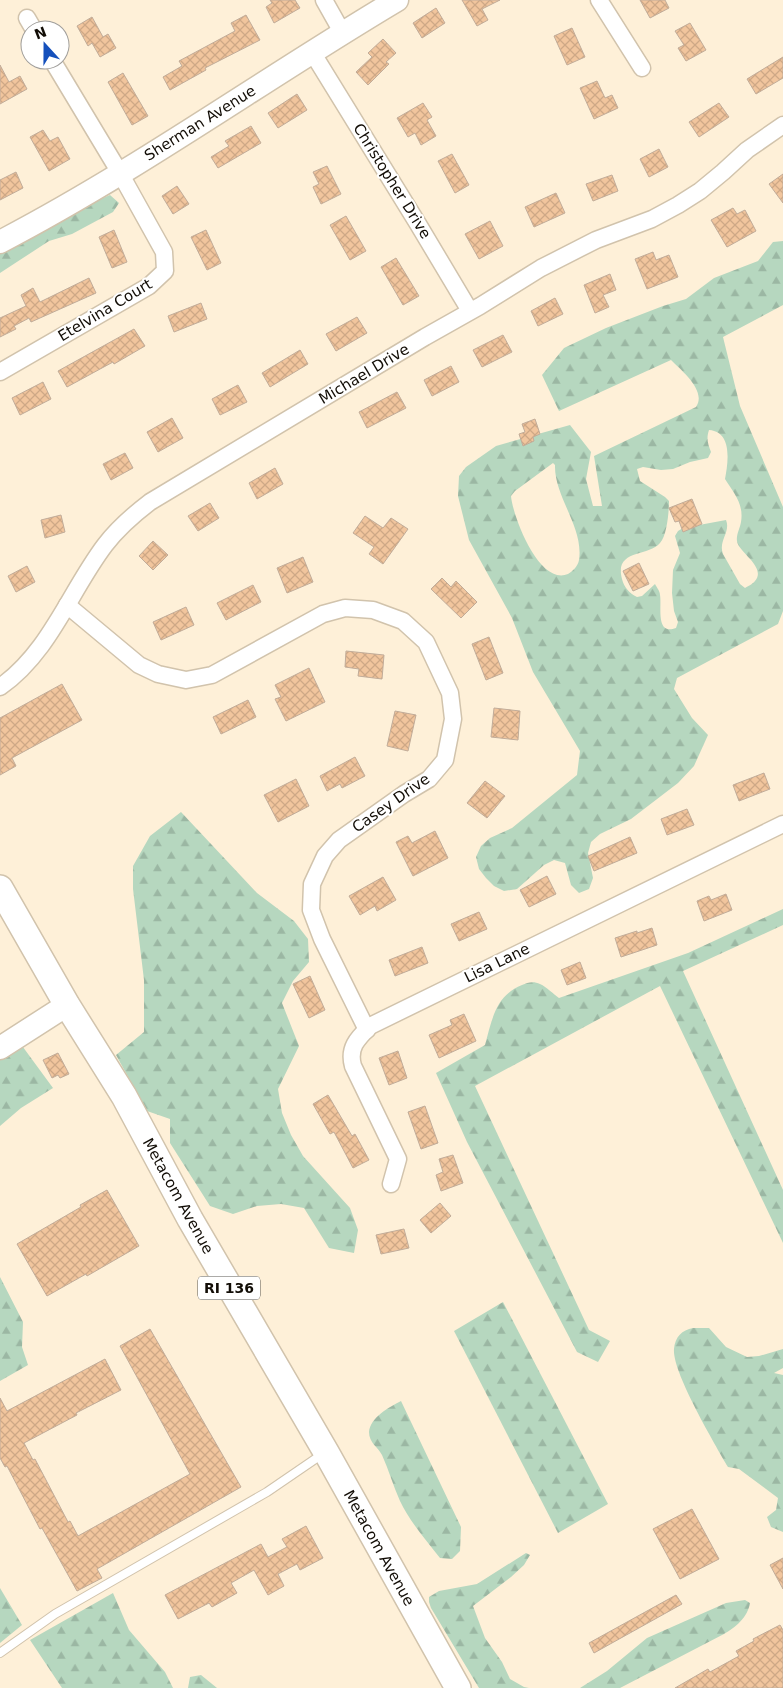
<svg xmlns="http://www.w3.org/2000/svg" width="783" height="1688" viewBox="0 0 783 1688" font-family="'DejaVu Sans',sans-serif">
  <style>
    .forest { fill: url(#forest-firs); fill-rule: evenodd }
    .building { fill: url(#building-cross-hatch); stroke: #c1ac99 }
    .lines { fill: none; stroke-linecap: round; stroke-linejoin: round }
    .lane-casing { stroke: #d1c3ac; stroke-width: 10 }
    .street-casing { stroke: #d1c3ac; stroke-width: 19 }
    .secondary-casing { stroke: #d1c3ac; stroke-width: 25 }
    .primary-casing { stroke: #d1c3ac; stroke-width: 28 }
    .lane { stroke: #fff; stroke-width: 8 }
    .street { stroke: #fff; stroke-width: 16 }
    .secondary { stroke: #fff; stroke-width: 22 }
    .primary { stroke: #fff; stroke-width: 25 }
    .labels { text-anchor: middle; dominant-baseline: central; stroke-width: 4; stroke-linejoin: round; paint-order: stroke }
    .shield { fill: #fff; stroke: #595651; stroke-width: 1 }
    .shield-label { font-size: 14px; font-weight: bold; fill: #120d06 }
    .street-label { font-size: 15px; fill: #120d06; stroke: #fff }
  </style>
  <defs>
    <pattern id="forest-firs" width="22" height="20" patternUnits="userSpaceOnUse" patternTransform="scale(1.25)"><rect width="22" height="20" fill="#b6d7bf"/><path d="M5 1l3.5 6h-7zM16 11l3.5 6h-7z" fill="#9bb7a3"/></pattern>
    <pattern id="building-cross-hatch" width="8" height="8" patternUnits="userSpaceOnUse" patternTransform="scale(1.25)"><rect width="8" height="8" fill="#f1c59d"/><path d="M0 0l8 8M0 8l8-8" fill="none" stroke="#cea886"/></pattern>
  </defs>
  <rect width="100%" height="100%" fill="#fef0d8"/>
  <g class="forest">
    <polygon points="110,195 119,203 113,212 72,234 49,241 0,273 0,248 53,220"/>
    <path d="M783,241v64l-60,32 17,69 43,101v104l-5,13 -101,54 -3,11 18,29 16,17 -14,31 -16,17 -47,36 -31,15 -9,8 -3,11 5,25 -4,11 -10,4 -8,-8 -6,-22 -11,-3 -10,5 -27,24 -13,2 -10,-5 -8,-8 -7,-9 -3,-12 5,-11 9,-8 22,-10 65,-53 3,-24 -47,-79 -21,-54 -43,-78 -11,-44 1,-20 7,-9 30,-21 74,-21 21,27 -5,27 7,27h9l-8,-50 102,-49c11,-16 -14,-36 -25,-47l-112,51 -17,-36 22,-27 42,-20 57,-22 23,-7 28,-21 44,-17 15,-19zM709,430c24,2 19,33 16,49 9,14 19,25 16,43 -1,6 -5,13 -4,19 1,11 30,26 18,40 -2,3 -7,5 -10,7l-5,-4 -17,-30c-5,-13 8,-22 3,-34l-43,8 -5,3 -3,5 5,17 -7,17 -1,23 2,18 4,11 -2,6c-21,8 -14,-22 -16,-33 0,-4 -3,-7 -5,-11l-13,12 -5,1c-8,-4 -13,-10 -15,-18 -8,-30 26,-22 38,-36 7,-7 9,-32 9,-42l-4,-4 -25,-16 -3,-12 6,-2 18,3 12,-1 17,-7 18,-4 3,-6c-3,-8 -5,-13 -2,-22zM553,463l2,2c-1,32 29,62 24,95 -1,6 -6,11 -11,14 -29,12 -55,-57 -57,-78l4,-5z"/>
    <polygon points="181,812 257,893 294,921 308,939 309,962 293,981 282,1003 299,1046 278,1089 282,1113 291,1135 303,1156 350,1208 358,1230 354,1253 329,1248 304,1208 281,1204 257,1206 233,1214 210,1206 170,1143 170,1119 147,1111 116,1055 144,1032 144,980 133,889 133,866 150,836"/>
    <path d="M783,909v16l-100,46 100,219v53l-123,-257 -185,100 114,244 21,11 -12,21 -21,-10 -110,-210 -31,-69 49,-28c7,-25 10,-49 37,-60 6,-3 12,-4 18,-1 7,3 13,10 19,14l129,-45z"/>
    <polygon points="20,1043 53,1088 21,1108 0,1126 0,1055"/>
    <polygon points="0,1277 23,1322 22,1347 28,1365 0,1381"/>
    <polygon points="503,1302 608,1504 558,1533 454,1331"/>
    <path d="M693,1328h16l17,19 21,10 12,-1 24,-7v19l-9,5 9,2v157l-12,-5 -4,-10 9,-7 2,-12 -39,-29 -11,-2c-13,-23 -56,-95 -54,-118 1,-12 8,-19 19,-21z"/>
    <path d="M401,1401l60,126 -1,24 -8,8 -12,-1c-14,-18 -30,-36 -40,-57 -7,-15 -11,-31 -18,-46 -4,-8 -13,-12 -13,-23 1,-14 20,-25 32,-31z"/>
    <polygon points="526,1553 530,1555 524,1565 511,1577 473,1606 485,1638 502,1662 510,1679 524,1687 529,1688 479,1688 431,1608 429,1602 429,1597 439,1591 477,1584"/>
    <polygon points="0,1588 22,1625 0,1643"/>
    <polygon points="113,1593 129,1630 165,1672 173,1688 62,1688 30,1640"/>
    <path d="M745,1600l5,3c-2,14 -15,25 -26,31l-104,54h-40l27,-17 40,-33 79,-35z"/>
    <polygon points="201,1675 217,1688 188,1688 190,1677"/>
  </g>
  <g class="building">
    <polygon points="270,0 295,0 300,8 274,23 266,7 272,3"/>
    <polygon points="462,0 500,0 482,9 488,20 477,26"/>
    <polygon points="640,0 665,0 669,8 650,18"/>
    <polygon points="436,8 445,23 422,38 413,23"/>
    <polygon points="246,15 260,40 205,68 206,70 170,90 163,77 182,66 179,61 235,31 231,23"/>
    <polygon points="92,17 103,37 108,34 116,48 100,57 92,43 88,46 77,26"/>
    <polygon points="690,23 706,50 686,61 678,48 684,45 675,31"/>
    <polygon points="572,28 585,57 567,65 554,36"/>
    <polygon points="383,39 396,53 386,62 389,64 368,85 356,72 372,57 368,53"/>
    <polygon points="783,57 783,78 756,94 747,79"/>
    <polygon points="0,65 9,82 20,76 27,89 0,104"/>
    <polygon points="123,73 148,116 132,125 108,82"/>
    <polygon points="597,81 605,98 612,95 618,108 594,119 580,88"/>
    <polygon points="297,94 307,110 278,128 268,113"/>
    <polygon points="423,103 432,117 427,120 436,136 421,145 415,133 408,137 397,118"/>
    <polygon points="719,103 729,117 699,137 689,122"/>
    <polygon points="251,126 261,143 218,168 211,157 229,146 225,141"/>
    <polygon points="43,130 50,141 58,137 70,159 49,171 30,137"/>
    <polygon points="659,149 668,167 649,177 640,159"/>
    <polygon points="452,154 469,185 455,193 438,161"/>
    <polygon points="327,166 341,194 321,204 313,187 319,184 313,172"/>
    <polygon points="16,172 23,188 0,200 0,180"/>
    <polygon points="783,174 783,203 769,184"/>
    <polygon points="612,175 618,191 593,201 586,184"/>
    <polygon points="177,186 189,204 173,214 162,196"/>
    <polygon points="556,193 565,213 534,227 525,207"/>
    <polygon points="733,208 737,214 745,210 756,231 727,247 711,220"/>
    <polygon points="346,216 366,251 350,260 330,225"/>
    <polygon points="490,221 503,246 479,259 465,234"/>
    <polygon points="114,230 127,262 112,268 99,237"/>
    <polygon points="206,230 221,263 207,270 191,237"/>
    <polygon points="653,252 656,260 669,255 678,277 647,289 635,259"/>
    <polygon points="396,258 419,296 403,305 381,267"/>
    <polygon points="610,274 616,290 603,295 609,307 595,313 584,285"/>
    <polygon points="89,278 96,293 31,322 29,318 14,326 16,329 0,337 0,318 26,306 21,295 33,288 40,302"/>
    <polygon points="555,298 563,314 538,326 531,311"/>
    <polygon points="201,303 207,319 174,332 168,316"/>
    <polygon points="357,317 367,333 336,351 326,334"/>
    <polygon points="134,329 145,346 114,364 113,362 67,387 58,371"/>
    <polygon points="503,335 512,352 482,367 473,350"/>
    <polygon points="300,350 308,364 270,387 262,373"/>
    <polygon points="451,366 459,382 432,396 424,380"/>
    <polygon points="43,382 51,399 20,415 12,398"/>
    <polygon points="238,385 247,402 220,415 212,399"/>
    <polygon points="397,392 406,408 367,428 359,412"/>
    <polygon points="172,418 183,438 158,452 147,432"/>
    <polygon points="535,419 540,434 533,437 534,441 523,446 519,434 525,432 522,424"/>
    <polygon points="125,453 133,468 111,480 103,464"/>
    <polygon points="275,468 283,484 257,499 249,483"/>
    <polygon points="692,499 702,524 683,532 679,521 675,522 669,508"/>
    <polygon points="210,503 219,518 198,531 188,516"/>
    <polygon points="61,515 65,532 45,538 41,520"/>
    <polygon points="365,516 383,528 391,518 408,529 383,564 369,554 374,547 353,533"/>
    <polygon points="153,541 168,555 153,570 139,556"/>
    <polygon points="303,557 313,582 287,593 277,568"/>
    <polygon points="639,563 649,584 633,591 623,571"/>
    <polygon points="27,566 35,582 16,592 8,576"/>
    <polygon points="442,578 451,587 456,581 477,602 461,618 431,589"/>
    <polygon points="253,585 261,602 226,620 217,603"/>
    <polygon points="186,607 194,625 161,640 153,622"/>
    <polygon points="489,637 503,673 486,680 472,644"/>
    <polygon points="346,651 384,655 382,679 358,676 359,669 345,667"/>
    <polygon points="309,668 325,702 286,721 275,699 281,697 275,685"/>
    <polygon points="62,684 82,720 12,758 16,766 0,775 0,718"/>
    <polygon points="248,700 256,717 221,734 213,717"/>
    <polygon points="494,708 520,711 518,740 491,737"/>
    <polygon points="395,711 416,715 408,751 387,746"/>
    <polygon points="355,757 365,776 342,788 340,784 327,791 320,776"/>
    <polygon points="764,773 770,789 739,801 733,785"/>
    <polygon points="296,779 309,806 278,822 264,795"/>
    <polygon points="485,781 505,796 487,818 467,803"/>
    <polygon points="687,809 694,825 667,835 661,819"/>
    <polygon points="435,831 448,858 413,876 396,842 408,836 412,843"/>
    <polygon points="630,837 637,853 594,871 588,856"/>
    <polygon points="547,876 556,894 529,907 520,890"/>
    <polygon points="383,877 396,900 377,911 375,906 360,915 349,896"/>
    <polygon points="726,894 732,910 704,921 697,901 709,896 711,900"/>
    <polygon points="479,912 487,929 459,941 451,924"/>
    <polygon points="652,928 657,945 621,957 615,938 637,931 637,933"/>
    <polygon points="422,947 428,963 395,976 389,960"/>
    <polygon points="580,962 586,978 567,985 561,970"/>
    <polygon points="310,976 325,1010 309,1018 293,984"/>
    <polygon points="464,1014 476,1041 439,1058 429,1035 452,1025 450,1020"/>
    <polygon points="398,1051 407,1078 389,1085 379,1058"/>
    <polygon points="58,1053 69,1074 60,1078 58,1075 52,1078 43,1060"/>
    <polygon points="328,1095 352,1136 355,1134 369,1160 353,1168 334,1132 330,1134 313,1104"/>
    <polygon points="425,1106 438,1143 421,1149 408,1112"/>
    <polygon points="453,1155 463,1183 441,1191 436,1175 443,1172 439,1159"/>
    <polygon points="107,1190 139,1246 87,1276 86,1274 47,1296 17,1244 81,1207 80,1205"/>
    <polygon points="440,1203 451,1216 431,1233 420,1220"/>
    <polygon points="404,1229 409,1248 381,1254 376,1235"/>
    <polygon points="150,1329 241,1487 97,1569 102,1578 77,1591 42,1528 40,1529 7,1466 5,1467 0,1458 0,1398 7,1411 105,1359 121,1390 76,1413 77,1415 24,1443 33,1460 35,1459 68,1522 70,1521 78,1536 190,1474 120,1346"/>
    <polygon points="692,1509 719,1559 680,1579 653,1529"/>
    <polygon points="306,1526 323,1558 300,1570 297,1564 278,1574 284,1586 268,1595 254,1570 231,1583 237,1593 212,1607 209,1603 178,1619 165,1595 261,1544 268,1557 287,1547 282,1539"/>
    <polygon points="783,1558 783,1589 770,1565"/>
    <polygon points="676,1595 682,1604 594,1653 589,1643"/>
    <polygon points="780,1625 783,1630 783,1688 675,1688 708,1669 710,1672 739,1656 736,1651 754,1641 753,1639"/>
  </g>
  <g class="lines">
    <defs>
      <polyline id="lane" points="0,1653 55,1614 267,1492 324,1453"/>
      <g id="street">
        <polyline points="324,0 342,32"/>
        <polyline points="599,0 642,68"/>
        <polyline points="27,18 34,30"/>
        <polyline points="312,52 418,224 470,311"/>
        <polyline points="0,372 149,286 165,271 164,252 120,173 52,60"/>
        <polyline points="67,605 139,665 158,674 186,680 212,675 323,614 345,608 373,610 403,621 426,642 450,693 453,719 445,760 429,779 404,794 339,840 325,856 312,884 311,910 322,939 367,1030"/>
        <path d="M0,687c50,-35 70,-96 105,-142 13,-17 28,-30 45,-43l275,-165 55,-31 61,-38 55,-28 56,-21 26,-14 22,-14 23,-19 24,-22 36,-25"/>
        <path d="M391,1184l7,-25 -45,-93c-5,-18 4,-27 17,-40l413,-202"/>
      </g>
      <g id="secondary">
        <path d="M0,242c138,-72 264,-163 397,-242"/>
        <polyline points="0,1048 67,1005"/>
      </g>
      <polyline id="primary" points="0,888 67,1005 124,1096 190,1219 326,1452 458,1688"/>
    </defs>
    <use href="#lane" class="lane-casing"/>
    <use href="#street" class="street-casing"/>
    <use href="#secondary" class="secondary-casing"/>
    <use href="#primary" class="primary-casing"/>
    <use href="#lane" class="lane"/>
    <use href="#street" class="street"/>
    <use href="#secondary" class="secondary"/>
    <use href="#primary" class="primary"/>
  </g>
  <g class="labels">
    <rect class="shield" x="198" y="1276.5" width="62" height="23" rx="4"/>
    <g class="shield-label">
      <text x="229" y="1288">RI 136</text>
    </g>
    <g class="street-label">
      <text transform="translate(200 123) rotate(-32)">Sherman Avenue</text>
      <text transform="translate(392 181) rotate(58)">Christopher Drive</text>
      <text transform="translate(105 310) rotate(-31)">Etelvina Court</text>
      <text transform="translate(364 374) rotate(-31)">Michael Drive</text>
      <text transform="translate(391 803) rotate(-35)">Casey Drive</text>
      <text transform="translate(497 963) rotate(-26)">Lisa Lane</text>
      <text transform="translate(178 1196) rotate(61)">Metacom Avenue</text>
      <text transform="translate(379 1548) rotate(61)">Metacom Avenue</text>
    </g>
  </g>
  <g transform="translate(45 45) rotate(339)"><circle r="24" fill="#ffffff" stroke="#a09e9b"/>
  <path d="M0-4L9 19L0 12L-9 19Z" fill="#1550bc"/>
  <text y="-8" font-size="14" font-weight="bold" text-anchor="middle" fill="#120d06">N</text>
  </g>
</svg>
